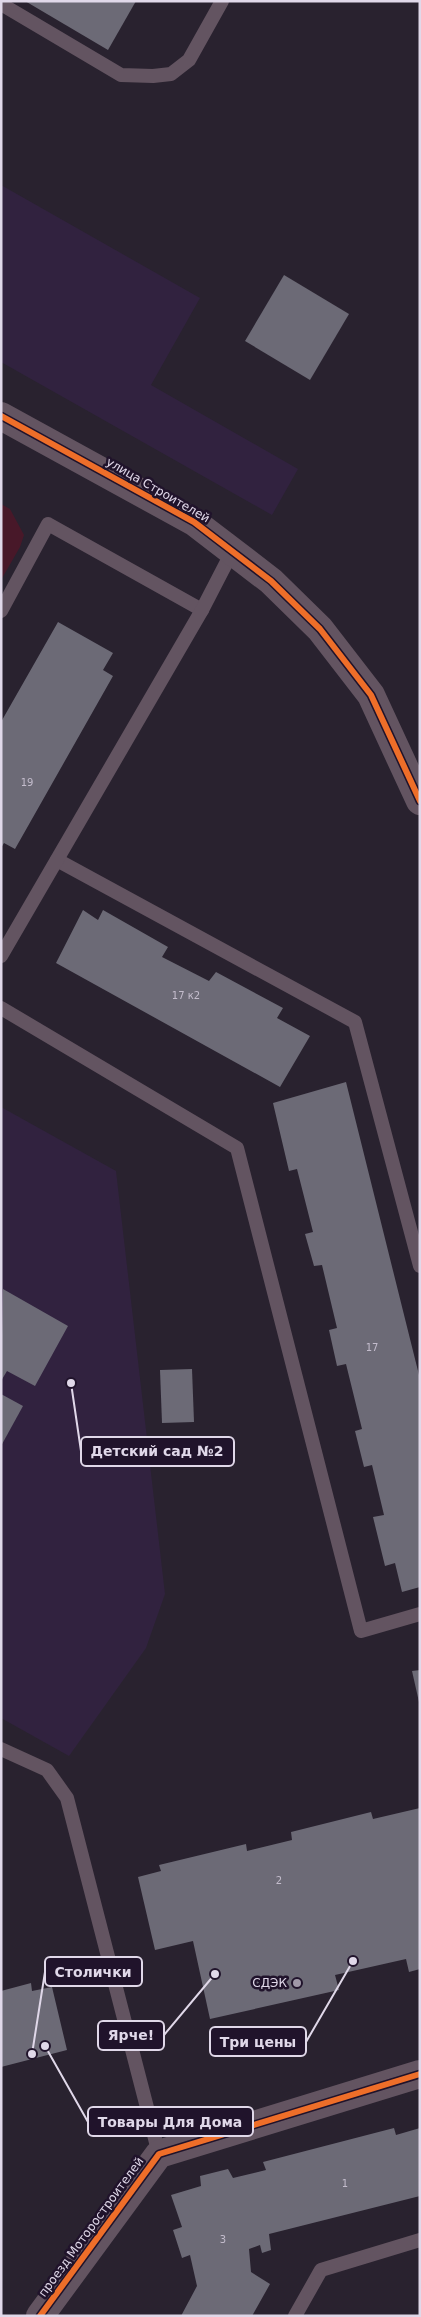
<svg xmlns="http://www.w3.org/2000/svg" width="421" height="2317" viewBox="0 0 421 2317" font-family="'DejaVu Sans',sans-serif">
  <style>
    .built { fill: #31223f }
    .green { fill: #481829 }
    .building { fill: #6c6a76 }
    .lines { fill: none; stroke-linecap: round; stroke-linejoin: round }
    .lane { stroke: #635461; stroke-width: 14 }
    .street { stroke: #635461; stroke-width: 28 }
    .cycleway-casing { stroke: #20132b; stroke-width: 9 }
    .cycleway { stroke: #ee6e29; stroke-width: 6 }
    .poi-dot { fill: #a098a8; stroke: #20132b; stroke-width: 2 }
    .labels { text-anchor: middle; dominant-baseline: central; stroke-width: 5; stroke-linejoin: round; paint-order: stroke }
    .number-label { font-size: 10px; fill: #c3bccc }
    .street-label { font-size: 12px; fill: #e0d8e9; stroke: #20132b }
    .poi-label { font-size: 12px; fill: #e0d8e9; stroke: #20132b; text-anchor: end }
    .leader { fill: none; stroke: #e0d8e9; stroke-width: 2 }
    .callout-dot { fill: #e0d8e9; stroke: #20132b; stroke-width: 2 }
    .callout { fill: #20132b; stroke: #e0d8e9; stroke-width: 2 }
    .callout-label { font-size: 14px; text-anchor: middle; font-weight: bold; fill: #e0d8e9 }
  </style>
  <rect width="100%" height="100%" fill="#29222f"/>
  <g class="built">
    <polygon points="1,185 200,298 151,385 298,469 272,515 1,362"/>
    <polygon points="1,1107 116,1171 165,1594 146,1648 69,1756 1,1718"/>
  </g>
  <polygon class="green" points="1,504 10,509 24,535 20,547 1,580"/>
  <g class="building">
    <polygon points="25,1 136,1 108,50"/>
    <polygon points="284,275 349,314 310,380 245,341"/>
    <polygon points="58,622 113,653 103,670 113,676 15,849 4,843 1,848 1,722"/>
    <polygon points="83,910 98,920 103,910 168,947 162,957 209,981 216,972 283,1008 277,1018 310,1036 280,1087 56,963"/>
    <polygon points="346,1082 420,1379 420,1587 402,1592 395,1563 385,1566 373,1517 384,1515 372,1465 364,1467 355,1431 362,1429 346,1364 337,1366 329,1330 337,1328 322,1265 314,1266 305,1234 313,1232 297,1169 289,1171 273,1103"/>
    <polygon points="3,1289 68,1326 35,1386 7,1371 1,1381"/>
    <polygon points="192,1369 194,1422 162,1423 160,1370"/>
    <polygon points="1,1394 23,1406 1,1446"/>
    <polygon points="420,1670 420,1701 419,1702 412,1671"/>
    <polygon points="420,1808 420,1969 409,1972 406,1959 335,1975 339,1990 210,2019 193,1941 155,1950 138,1877 161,1871 159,1865 246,1844 247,1851 292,1840 291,1832 371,1812 373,1819"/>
    <polygon points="31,1983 32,1991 52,1987 67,2050 1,2067 1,1991"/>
    <polygon points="394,2128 396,2135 420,2128 420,2196 269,2234 271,2250 262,2253 260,2245 249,2249 251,2272 270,2284 252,2316 181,2316 197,2286 190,2255 182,2258 173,2230 182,2227 171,2195 201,2186 200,2176 228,2169 233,2178 266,2170 263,2162"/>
  </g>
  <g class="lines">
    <g class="lane">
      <polyline points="1,4 121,75 153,76 171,74 189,60 222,1"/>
      <polyline points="1,611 48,524 202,610"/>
      <polyline points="57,860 355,1022 420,1266"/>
      <polyline points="1,956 202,610 233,550"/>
      <polyline points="1,1008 237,1148 361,1631 420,1614"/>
      <polyline points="1,1749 47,1770 67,1798 159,2154"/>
      <polyline points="295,2316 321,2270 420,2240"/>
    </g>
    <g class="street">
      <polyline points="1,416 194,522 271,581 320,629 371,695 420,801"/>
      <polyline points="40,2316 159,2154 420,2074"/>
    </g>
    <defs>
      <g id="cycleway">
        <polyline points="1,416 194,522 271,581 320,629 371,695 420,801"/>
        <polyline points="40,2316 159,2154 420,2074"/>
      </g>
    </defs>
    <use href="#cycleway" class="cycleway-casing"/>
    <use href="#cycleway" class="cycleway"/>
  </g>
  <circle class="poi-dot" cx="297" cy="1983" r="5"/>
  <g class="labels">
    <g class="number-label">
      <text x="27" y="782">19</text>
      <text x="186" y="995">17 к2</text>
      <text x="372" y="1347">17</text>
      <text x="279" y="1880">2</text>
      <text x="345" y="2183">1</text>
      <text x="223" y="2239">3</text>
    </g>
    <g class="street-label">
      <text transform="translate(158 490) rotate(30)">улица Строителей</text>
      <text transform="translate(91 2227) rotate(-54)">проезд Моторостроителей</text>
    </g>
    <g class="poi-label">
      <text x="287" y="1983">СДЭК</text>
    </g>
  </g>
  <path class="leader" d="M71 1383L81 1451M32 2054L45 1972M215 1974L164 2035M353 1961L306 2042M45 2046L88 2122"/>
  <g class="callout-dot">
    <circle cx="71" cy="1383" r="5"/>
    <circle cx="32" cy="2054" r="5"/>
    <circle cx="215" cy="1974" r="5"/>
    <circle cx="353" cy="1961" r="5"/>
    <circle cx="45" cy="2046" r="5"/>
  </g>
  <g class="callout">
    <rect x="81" y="1437" width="153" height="29" rx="5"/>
    <rect x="45" y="1957" width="97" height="29" rx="5"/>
    <rect x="98" y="2021" width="66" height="29" rx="5"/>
    <rect x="210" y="2027" width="96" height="29" rx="5"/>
    <rect x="88" y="2107" width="165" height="29" rx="5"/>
  </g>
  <g class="callout-label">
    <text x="157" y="1456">Детский сад №2</text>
    <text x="93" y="1977">Столички</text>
    <text x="131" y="2040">Ярче!</text>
    <text x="258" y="2047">Три цены</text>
    <text x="170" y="2127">Товары Для Дома</text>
  </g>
  <rect width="421" height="2317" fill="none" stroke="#e0d8e9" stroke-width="5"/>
</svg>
